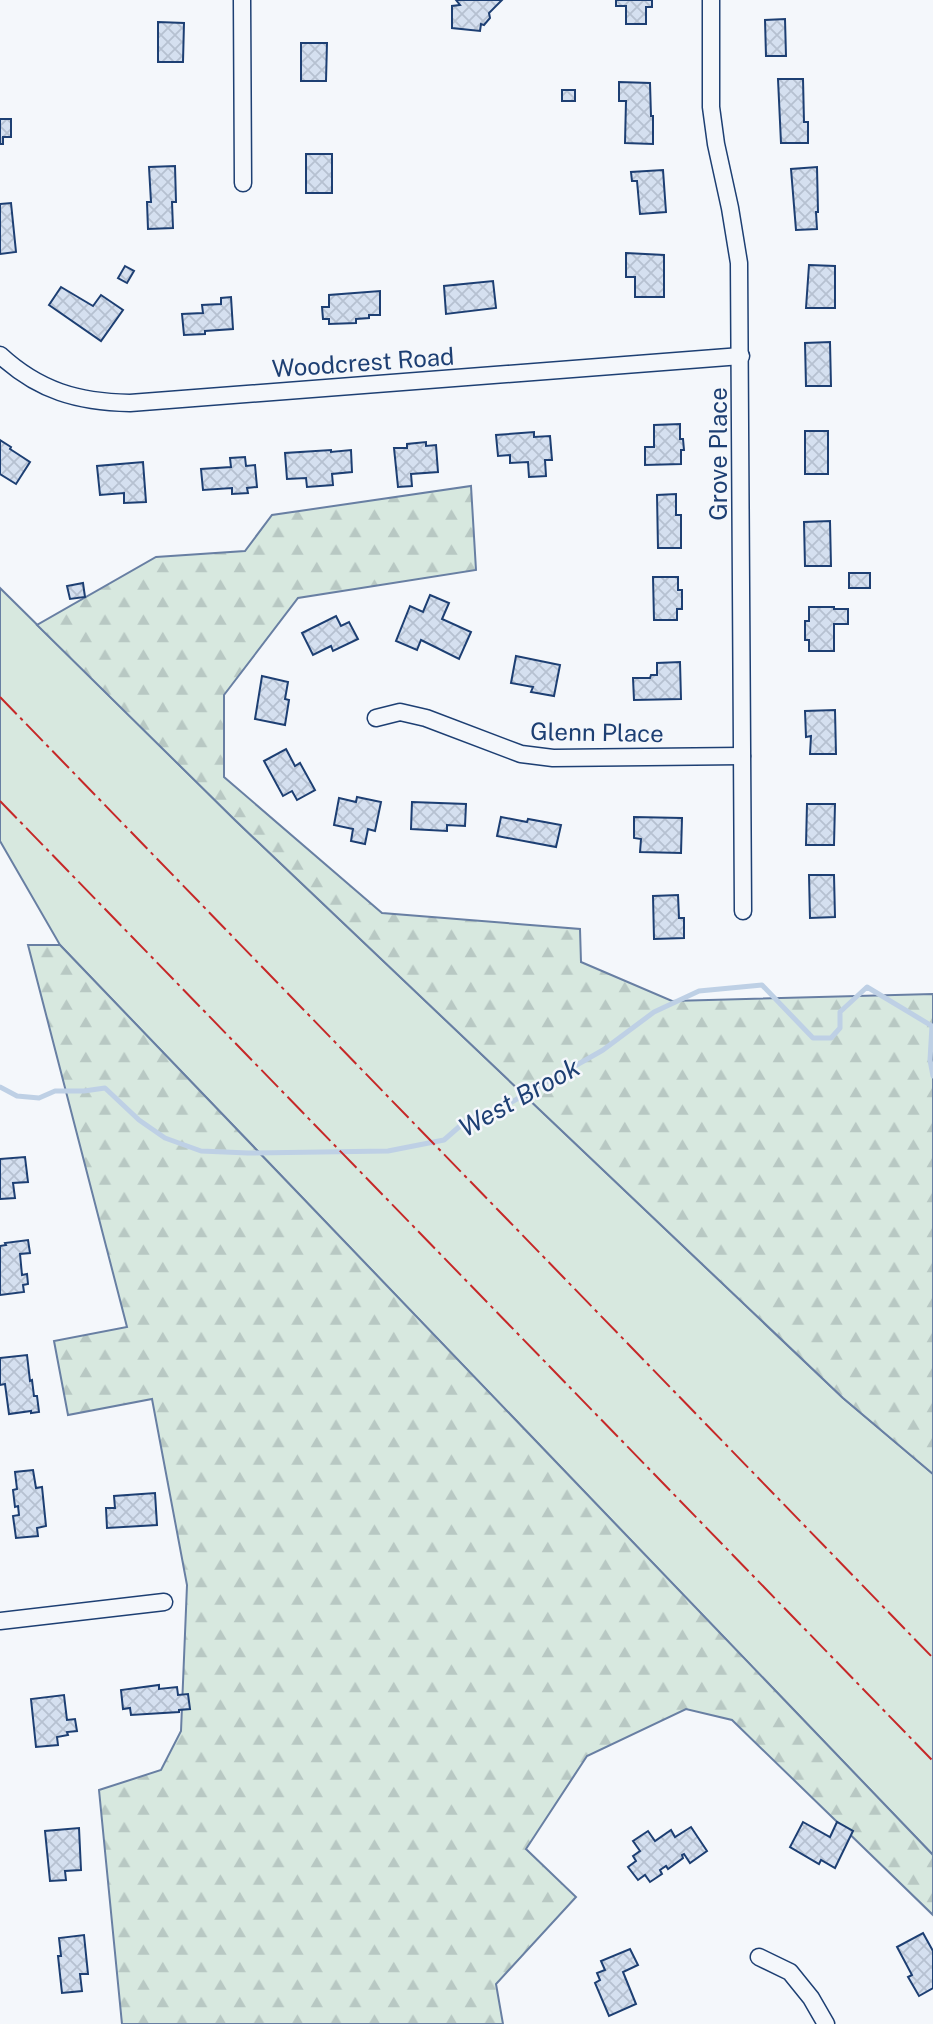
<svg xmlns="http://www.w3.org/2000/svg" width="933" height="2024" viewBox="0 0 933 2024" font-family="'Public Sans',sans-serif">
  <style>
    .green { fill: #d7e8df; stroke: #687fa3; stroke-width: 2 }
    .forest { fill: url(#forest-firs); stroke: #687fa3; stroke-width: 2 }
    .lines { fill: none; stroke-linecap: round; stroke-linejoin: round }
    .stream { stroke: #bed0e5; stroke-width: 5 }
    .building { fill: url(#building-cross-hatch); stroke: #1d3f73; stroke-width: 2 }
    .minor-casing { stroke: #1d3f73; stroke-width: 19 }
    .minor { stroke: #f4f7fb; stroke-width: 16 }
    .power { stroke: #c62828; stroke-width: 2; stroke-dasharray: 24 5 3.5 5; stroke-linecap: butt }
    .labels { text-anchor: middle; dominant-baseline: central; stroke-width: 5; stroke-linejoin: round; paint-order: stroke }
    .street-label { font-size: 24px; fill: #1d3f73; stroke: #f4f7fb }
    .water-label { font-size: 26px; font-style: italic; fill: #1d3f73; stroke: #f4f7fb }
  </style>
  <defs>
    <pattern id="forest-firs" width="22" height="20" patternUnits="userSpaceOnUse" patternTransform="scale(1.75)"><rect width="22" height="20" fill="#d7e8df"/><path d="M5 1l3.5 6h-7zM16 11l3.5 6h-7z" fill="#b8c8c3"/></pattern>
    <pattern id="building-cross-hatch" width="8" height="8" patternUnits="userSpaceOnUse" patternTransform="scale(1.75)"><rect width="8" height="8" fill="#d5e0f0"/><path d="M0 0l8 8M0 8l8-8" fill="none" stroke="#b6c1d1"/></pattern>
  </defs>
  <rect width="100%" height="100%" fill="#f4f7fb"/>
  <polygon class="green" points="0,588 236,821 843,1398 933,1474 933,1855 60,945 0,841"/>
  <g class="forest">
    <polygon points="471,486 476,570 298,598 224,695 224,777 382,913 580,929 581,962 672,1001 933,994 933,1474 843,1398 236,821 37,625 156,557 245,551 272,515"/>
    <polygon points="28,945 60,945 933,1855 933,1915 732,1720 686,1709 587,1756 526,1849 576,1897 496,1984 503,2024 122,2024 99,1790 161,1770 181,1731 187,1585 152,1399 68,1415 54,1341 127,1327"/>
  </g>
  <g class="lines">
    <polyline class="stream" points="0,1087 17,1096 39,1098 55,1091 84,1091 105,1088 139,1120 165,1138 201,1151 248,1153 388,1151 444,1140 468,1119 489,1115 603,1050 654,1012 699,991 762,985 813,1038 831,1038 840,1028 840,1012 867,987 932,1026 930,1060 933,1076"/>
  </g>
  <g class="building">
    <polygon points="456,0 502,0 489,13 490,18 484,25 481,24 480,31 452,28 452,6 460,5"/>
    <polygon points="616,0 652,0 652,7 646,7 646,24 626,24 626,6 616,6"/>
    <polygon points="785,19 786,56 766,56 765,20"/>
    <polygon points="158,22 184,23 183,62 158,62"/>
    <polygon points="301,43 327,43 326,81 301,81"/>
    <polygon points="778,79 803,79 804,122 808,122 808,143 781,143"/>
    <polygon points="619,82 650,83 651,116 653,116 653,144 625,143 626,101 619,101"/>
    <rect x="562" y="90" width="13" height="11"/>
    <polygon points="0,119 11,119 11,137 3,137 3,144 0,144"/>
    <rect x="306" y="154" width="26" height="39"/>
    <polygon points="175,166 176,202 172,202 173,228 148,229 147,202 151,202 149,167"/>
    <polygon points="817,167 818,212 816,212 817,229 796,230 791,169"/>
    <polygon points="663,170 666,212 640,214 637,181 632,181 631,172"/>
    <polygon points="11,203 16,252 0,254 0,204"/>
    <polygon points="626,253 664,255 664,297 635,297 635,277 626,277"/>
    <polygon points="809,265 835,266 835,308 806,308"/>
    <polygon points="125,266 134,271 127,283 118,278"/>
    <polygon points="493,281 496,308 446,314 444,286"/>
    <polygon points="61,287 93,306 101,295 123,310 101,341 49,305"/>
    <polygon points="380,291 380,315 369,315 369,318 356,319 356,323 329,324 329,319 323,319 322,307 329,307 329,295"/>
    <polygon points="231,297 233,329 205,331 205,334 184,335 182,314 203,313 202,305 221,304 221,298"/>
    <polygon points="830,342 831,386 806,386 805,343"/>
    <polygon points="680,424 680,439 683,439 684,450 681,450 681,464 645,465 645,447 654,447 654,425"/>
    <rect x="805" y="431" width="23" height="43"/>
    <polygon points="534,432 534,437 550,436 552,460 545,460 546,476 529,477 528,462 510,463 510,455 498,456 496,435"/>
    <polygon points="0,440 11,447 10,449 30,462 16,484 0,474"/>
    <polygon points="426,442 426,446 436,445 438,472 411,474 412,486 398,487 394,448 407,448 407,444"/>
    <polygon points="331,450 331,452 351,450 352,472 332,474 333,485 307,487 306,478 287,479 285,453"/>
    <polygon points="245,457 246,466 255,465 257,487 247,488 248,493 232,494 232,488 203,490 201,469 231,467 230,458"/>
    <polygon points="143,462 146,502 124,503 124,493 100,495 97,466"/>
    <polygon points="676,494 676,515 681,515 681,548 658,548 657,495"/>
    <polygon points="830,521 831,566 805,566 804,522"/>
    <rect x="849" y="573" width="21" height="15"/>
    <polygon points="653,577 678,577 678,590 682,590 682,609 677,609 677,620 654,620"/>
    <polygon points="83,583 85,597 70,599 67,586"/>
    <polygon points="430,595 449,603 442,619 471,632 459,659 421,640 417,650 396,641 410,606 423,612"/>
    <polygon points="809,607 834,607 834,609 848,609 848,624 834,624 834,651 809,651 809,640 805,640 805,621 809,621"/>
    <polygon points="336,616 341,626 349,622 358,639 333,651 331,646 313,655 302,633"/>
    <polygon points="516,656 560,665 554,696 531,692 533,687 511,683"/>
    <polygon points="680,662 681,699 634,700 633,678 650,678 651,675 657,675 657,663"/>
    <polygon points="262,676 288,682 285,699 289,700 285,725 255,719"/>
    <polygon points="835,710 836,754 810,754 811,736 806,737 805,711"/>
    <polygon points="286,749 295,766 300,763 315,790 297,800 292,791 283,796 264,761"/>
    <polygon points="357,797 381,802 375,831 368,829 365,844 351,841 353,829 334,825 339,798 356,802"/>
    <polygon points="412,802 466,804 465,826 447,825 447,831 411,829"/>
    <polygon points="807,804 835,804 834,845 806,845"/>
    <polygon points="501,817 527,822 528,819 561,825 556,847 497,836"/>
    <polygon points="634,817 682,818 681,853 640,852 641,839 634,838"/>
    <polygon points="809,875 834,875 835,917 810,918"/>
    <polygon points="678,895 679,918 684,918 684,938 654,939 653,896"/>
    <polygon points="25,1157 28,1182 13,1183 15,1198 0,1199 0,1159"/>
    <polygon points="28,1240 30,1253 20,1254 22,1275 27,1274 28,1284 23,1285 24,1292 0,1295 0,1246 6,1245 5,1243"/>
    <polygon points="27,1355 30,1381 32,1380 34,1396 37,1396 39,1412 31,1413 31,1411 9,1414 5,1384 0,1385 0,1358"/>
    <polygon points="33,1470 36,1488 42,1487 46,1526 37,1528 38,1536 16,1538 13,1516 19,1515 18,1506 15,1507 13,1490 17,1489 15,1472"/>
    <polygon points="155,1493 157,1525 107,1528 106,1508 115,1508 114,1496"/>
    <polygon points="159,1685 159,1689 177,1687 178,1695 188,1694 190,1709 179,1710 179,1712 131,1715 130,1708 123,1709 121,1690"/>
    <polygon points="64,1695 67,1720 75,1719 77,1731 67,1732 68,1735 57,1737 58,1745 36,1747 31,1699"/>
    <polygon points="803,1822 830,1837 837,1822 853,1831 835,1868 821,1860 819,1864 790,1847"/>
    <polygon points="691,1827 707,1851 690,1863 684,1854 682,1855 683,1858 668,1869 666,1866 660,1870 662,1874 650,1882 645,1875 638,1880 628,1867 636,1861 633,1856 640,1851 633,1841 648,1831 655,1841 671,1830 675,1837"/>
    <polygon points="79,1828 81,1870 65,1871 66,1880 50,1881 45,1831"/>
    <polygon points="923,1933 933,1951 933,1988 919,1996 908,1977 912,1975 897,1947"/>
    <polygon points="84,1935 88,1974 80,1974 82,1991 62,1993 58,1956 61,1956 59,1938"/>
    <polygon points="630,1949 638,1965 623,1972 636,2004 609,2016 595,1983 600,1980 597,1973 605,1970 601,1961"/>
  </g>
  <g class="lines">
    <defs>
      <g id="minor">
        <polyline points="242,0 243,183"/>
        <polyline points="711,0 711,107 716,144 730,208 739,263 743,911"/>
        <path d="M0,355c39,36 78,47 130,48l611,-47"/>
        <polyline points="376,718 400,712 426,718 521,754 553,758 742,756"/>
        <polyline points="0,1621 164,1602"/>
        <polyline points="759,1957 790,1972 811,1998 826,2024"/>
      </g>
    </defs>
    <use href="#minor" class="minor-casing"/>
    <use href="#minor" class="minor"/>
    <g class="power">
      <polyline points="0,697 933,1658"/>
      <polyline points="0,801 933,1761"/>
    </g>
  </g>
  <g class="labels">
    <g class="street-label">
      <text transform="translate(363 362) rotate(-4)">Woodcrest Road</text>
      <text transform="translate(718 454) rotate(-90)">Grove Place</text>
      <text transform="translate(597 732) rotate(1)">Glenn Place</text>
    </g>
    <g class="water-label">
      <text transform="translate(519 1097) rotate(-29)">West Brook</text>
    </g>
  </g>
</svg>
